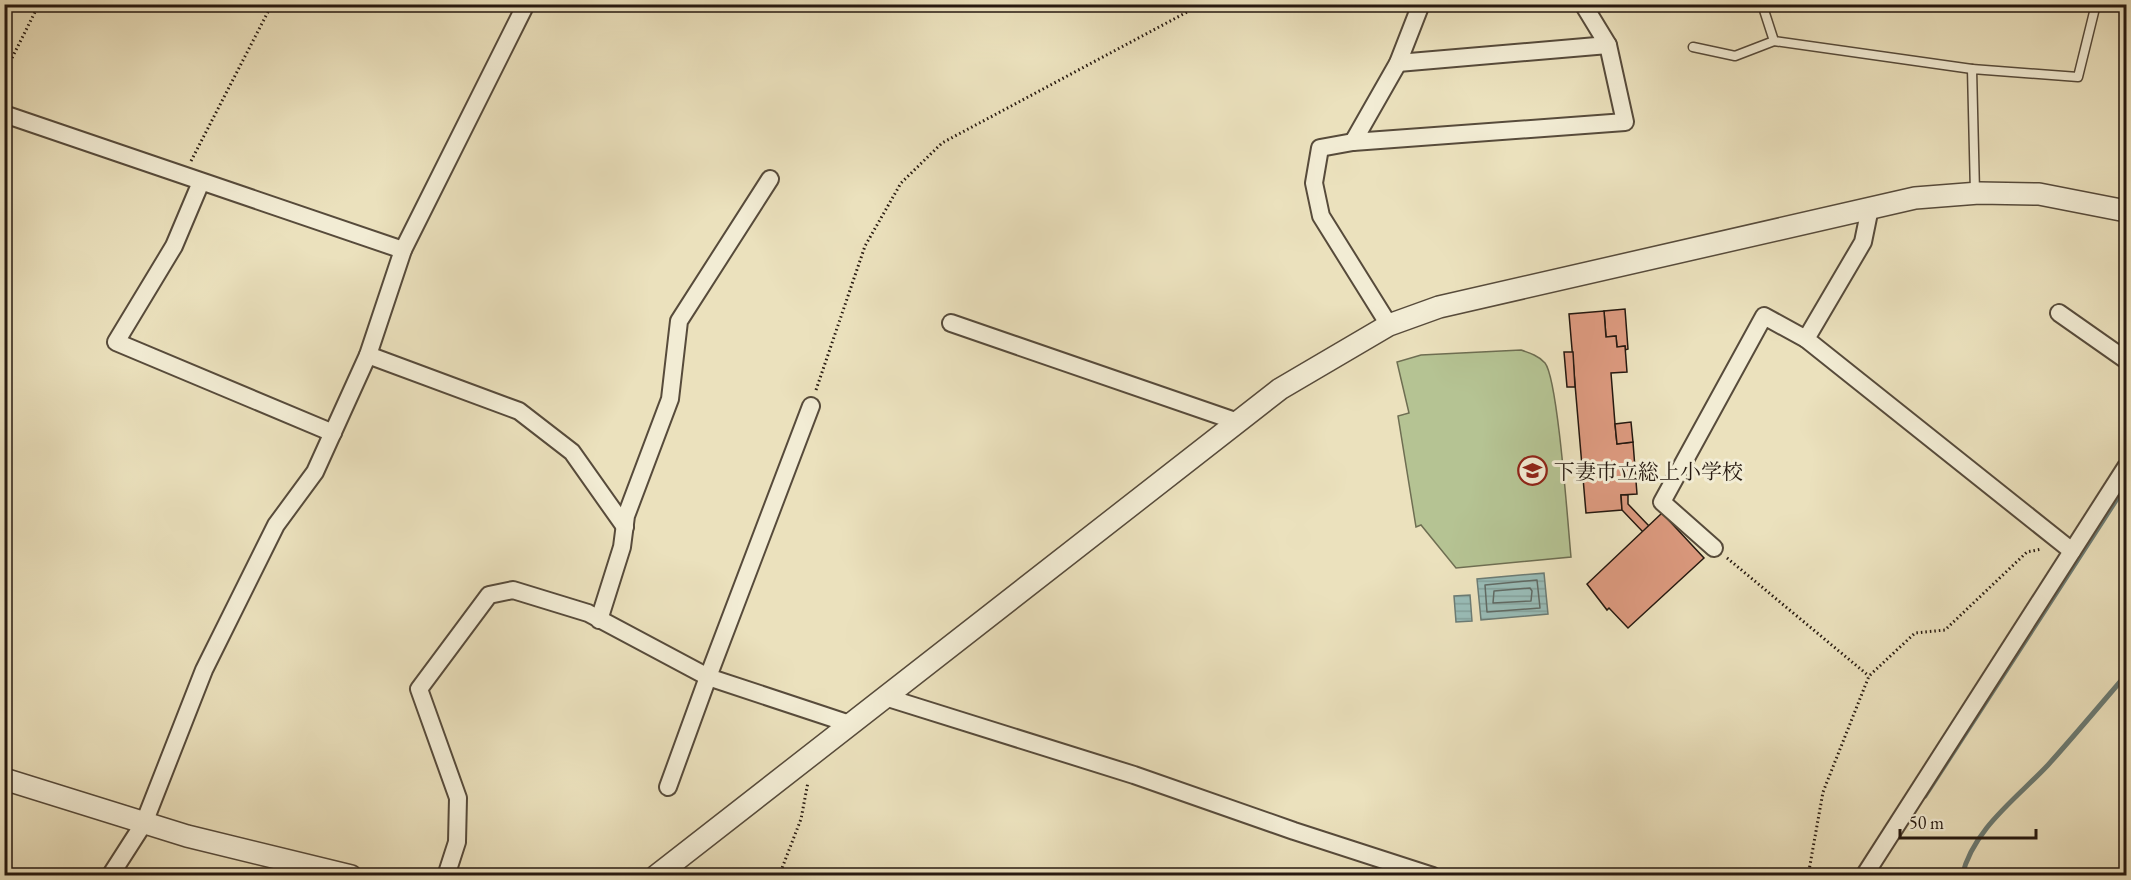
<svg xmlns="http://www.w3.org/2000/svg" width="2131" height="880" viewBox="0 0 2131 880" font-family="'EB Garamond','Noto Serif JP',serif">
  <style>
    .pitch { fill: #b5c393; stroke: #6e6e52; stroke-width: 1.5 }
    .water { fill: url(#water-rules); stroke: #6b7b74; stroke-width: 1.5 }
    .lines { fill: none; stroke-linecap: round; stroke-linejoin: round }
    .shore { stroke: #606a64; stroke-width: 1.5 }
    .stream { stroke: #6b7b74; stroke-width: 5 }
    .building { fill: #db997e; stroke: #261910; stroke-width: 1.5 }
    .service-casing { stroke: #574b3b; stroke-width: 11 }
    .minor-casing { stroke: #574b3b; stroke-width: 20 }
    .tertiary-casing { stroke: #574b3b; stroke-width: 24 }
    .path { stroke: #261910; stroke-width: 3; stroke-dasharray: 1.5 3; stroke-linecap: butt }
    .service { stroke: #f2ecd4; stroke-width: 8 }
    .minor { stroke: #f2ecd4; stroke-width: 16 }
    .tertiary { stroke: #f2ecd4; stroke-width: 21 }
    .labels { text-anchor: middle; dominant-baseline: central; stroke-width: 6; stroke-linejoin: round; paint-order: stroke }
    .poi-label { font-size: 21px; fill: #261910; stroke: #f2ecd4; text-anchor: start }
  </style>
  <defs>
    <pattern id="water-rules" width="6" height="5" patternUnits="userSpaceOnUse" patternTransform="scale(1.5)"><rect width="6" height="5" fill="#99bcb7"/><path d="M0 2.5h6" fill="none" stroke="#84a19c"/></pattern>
  </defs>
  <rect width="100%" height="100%" fill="#ebe1bd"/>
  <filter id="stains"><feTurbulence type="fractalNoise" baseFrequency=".00333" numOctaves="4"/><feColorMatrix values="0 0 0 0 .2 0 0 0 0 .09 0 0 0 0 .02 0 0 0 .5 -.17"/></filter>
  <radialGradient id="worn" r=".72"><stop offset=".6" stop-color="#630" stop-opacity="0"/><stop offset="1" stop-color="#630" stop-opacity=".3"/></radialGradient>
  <path class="pitch" d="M1521,350c9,3 18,6 24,13 13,16 23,164 26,194l-115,11 -35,-43 -5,2 -18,-111 11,-3 -12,-51 24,-7z"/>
  <g class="water">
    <polygon points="1544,573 1548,614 1481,620 1477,579"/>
    <polygon points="1470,595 1472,621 1456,622 1454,596"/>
  </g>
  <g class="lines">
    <g class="shore">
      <polygon points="1537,580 1540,608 1487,612 1485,585"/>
      <polygon points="1530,588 1532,591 1531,601 1493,603 1494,591"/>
    </g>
    <g class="stream">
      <polyline points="1925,796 2126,485"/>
      <path d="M1962,876c11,-47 55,-78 86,-111 27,-30 52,-60 78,-90"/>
    </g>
  </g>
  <g class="building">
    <polygon points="1625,309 1628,349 1625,350 1625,346 1617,347 1616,336 1606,337 1604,311"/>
    <polygon points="1604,311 1606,337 1616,336 1617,347 1625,346 1627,372 1611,373 1615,424 1617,444 1633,442 1637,494 1621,495 1622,510 1586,513 1569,314"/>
    <polygon points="1564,352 1573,352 1575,387 1567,387"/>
    <polygon points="1631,422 1633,442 1617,444 1615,424"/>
    <polygon points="1621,495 1628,495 1628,504 1649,526 1643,532 1622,510"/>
    <polygon points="1662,513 1704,558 1628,628 1609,608 1607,610 1587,584"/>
  </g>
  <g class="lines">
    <defs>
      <g id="service">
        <polyline points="1762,4 1774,41 1972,69"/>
        <polyline points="1693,47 1735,56 1774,41"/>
        <polyline points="1975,193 1972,69 2078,77 2096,4"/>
      </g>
      <g id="minor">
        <polyline points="1421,4 1398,63 1353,142 1625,122 1608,45 1583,4"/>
        <polyline points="1398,63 1608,45"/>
        <polyline points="4,114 403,250"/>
        <polyline points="1353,142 1320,148 1314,183 1321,216 1389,325"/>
        <polyline points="201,182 174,246 116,342 333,433"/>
        <polyline points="1870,208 1863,242 1806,339 2072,551"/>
        <polyline points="2059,313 2126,360"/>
        <polyline points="951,323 1238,422"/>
        <polyline points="368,355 519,411 572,452 625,527"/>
        <polyline points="811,406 708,677 850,724"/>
        <polyline points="1714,548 1662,502 1764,316 1806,339"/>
        <polyline points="599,620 622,547 626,516 670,399 679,321 770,179"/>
        <polyline points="885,697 1134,775 1294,831 1433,876"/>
        <polyline points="110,876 144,823 204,670 276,525 315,472 368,355 403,250 526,4"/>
        <polyline points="446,876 457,842 458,798 419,689 489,595 513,590 588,613 708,677 668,787"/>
        <polyline points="1864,876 2126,467"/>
      </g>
      <g id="tertiary">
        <polyline points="4,779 187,836 351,876"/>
        <polyline points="656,876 1280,389 1389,325 1439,307 1915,198 1979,193 2039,194 2126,211"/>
      </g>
    </defs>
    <use href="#service" class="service-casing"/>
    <use href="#minor" class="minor-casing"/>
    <use href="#tertiary" class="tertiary-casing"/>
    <g class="path">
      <polyline points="4,74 39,4"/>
      <polyline points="191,161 272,4"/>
      <polyline points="816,390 865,246 901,183 942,143 1202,4"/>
      <polyline points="1727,558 1869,676"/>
      <polyline points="779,876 801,819 808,782"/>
      <polyline points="1808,876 1823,792 1869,676 1915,633 1945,630 2027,552 2042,549"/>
    </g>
    <use href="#service" class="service"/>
    <use href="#minor" class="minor"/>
    <use href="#tertiary" class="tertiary"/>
  </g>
  <defs>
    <symbol id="school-ring" viewBox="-11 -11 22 22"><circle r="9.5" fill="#f2ecd4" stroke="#8f2418" stroke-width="1.5"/><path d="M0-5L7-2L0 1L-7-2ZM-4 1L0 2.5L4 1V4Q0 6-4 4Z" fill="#8f2418"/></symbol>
  </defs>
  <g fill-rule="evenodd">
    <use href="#school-ring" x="1516" y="454" width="33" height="33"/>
  </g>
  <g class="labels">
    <g class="poi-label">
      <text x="1554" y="471">下妻市立総上小学校</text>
    </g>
  </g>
  <rect width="2131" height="880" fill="none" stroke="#ebe1bd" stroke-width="24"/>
  <rect x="6" y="6" width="2119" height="868" fill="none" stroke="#261910" stroke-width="3"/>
  <rect x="12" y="12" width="2107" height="856" fill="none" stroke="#261910" stroke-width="1.5"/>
  <path d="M1900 829v9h136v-9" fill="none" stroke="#261910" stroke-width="3"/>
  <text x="1909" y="829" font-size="18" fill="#261910" stroke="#f2ecd4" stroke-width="4.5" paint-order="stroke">50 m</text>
  <rect width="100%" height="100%" filter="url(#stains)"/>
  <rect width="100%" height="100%" fill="url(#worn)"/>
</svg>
